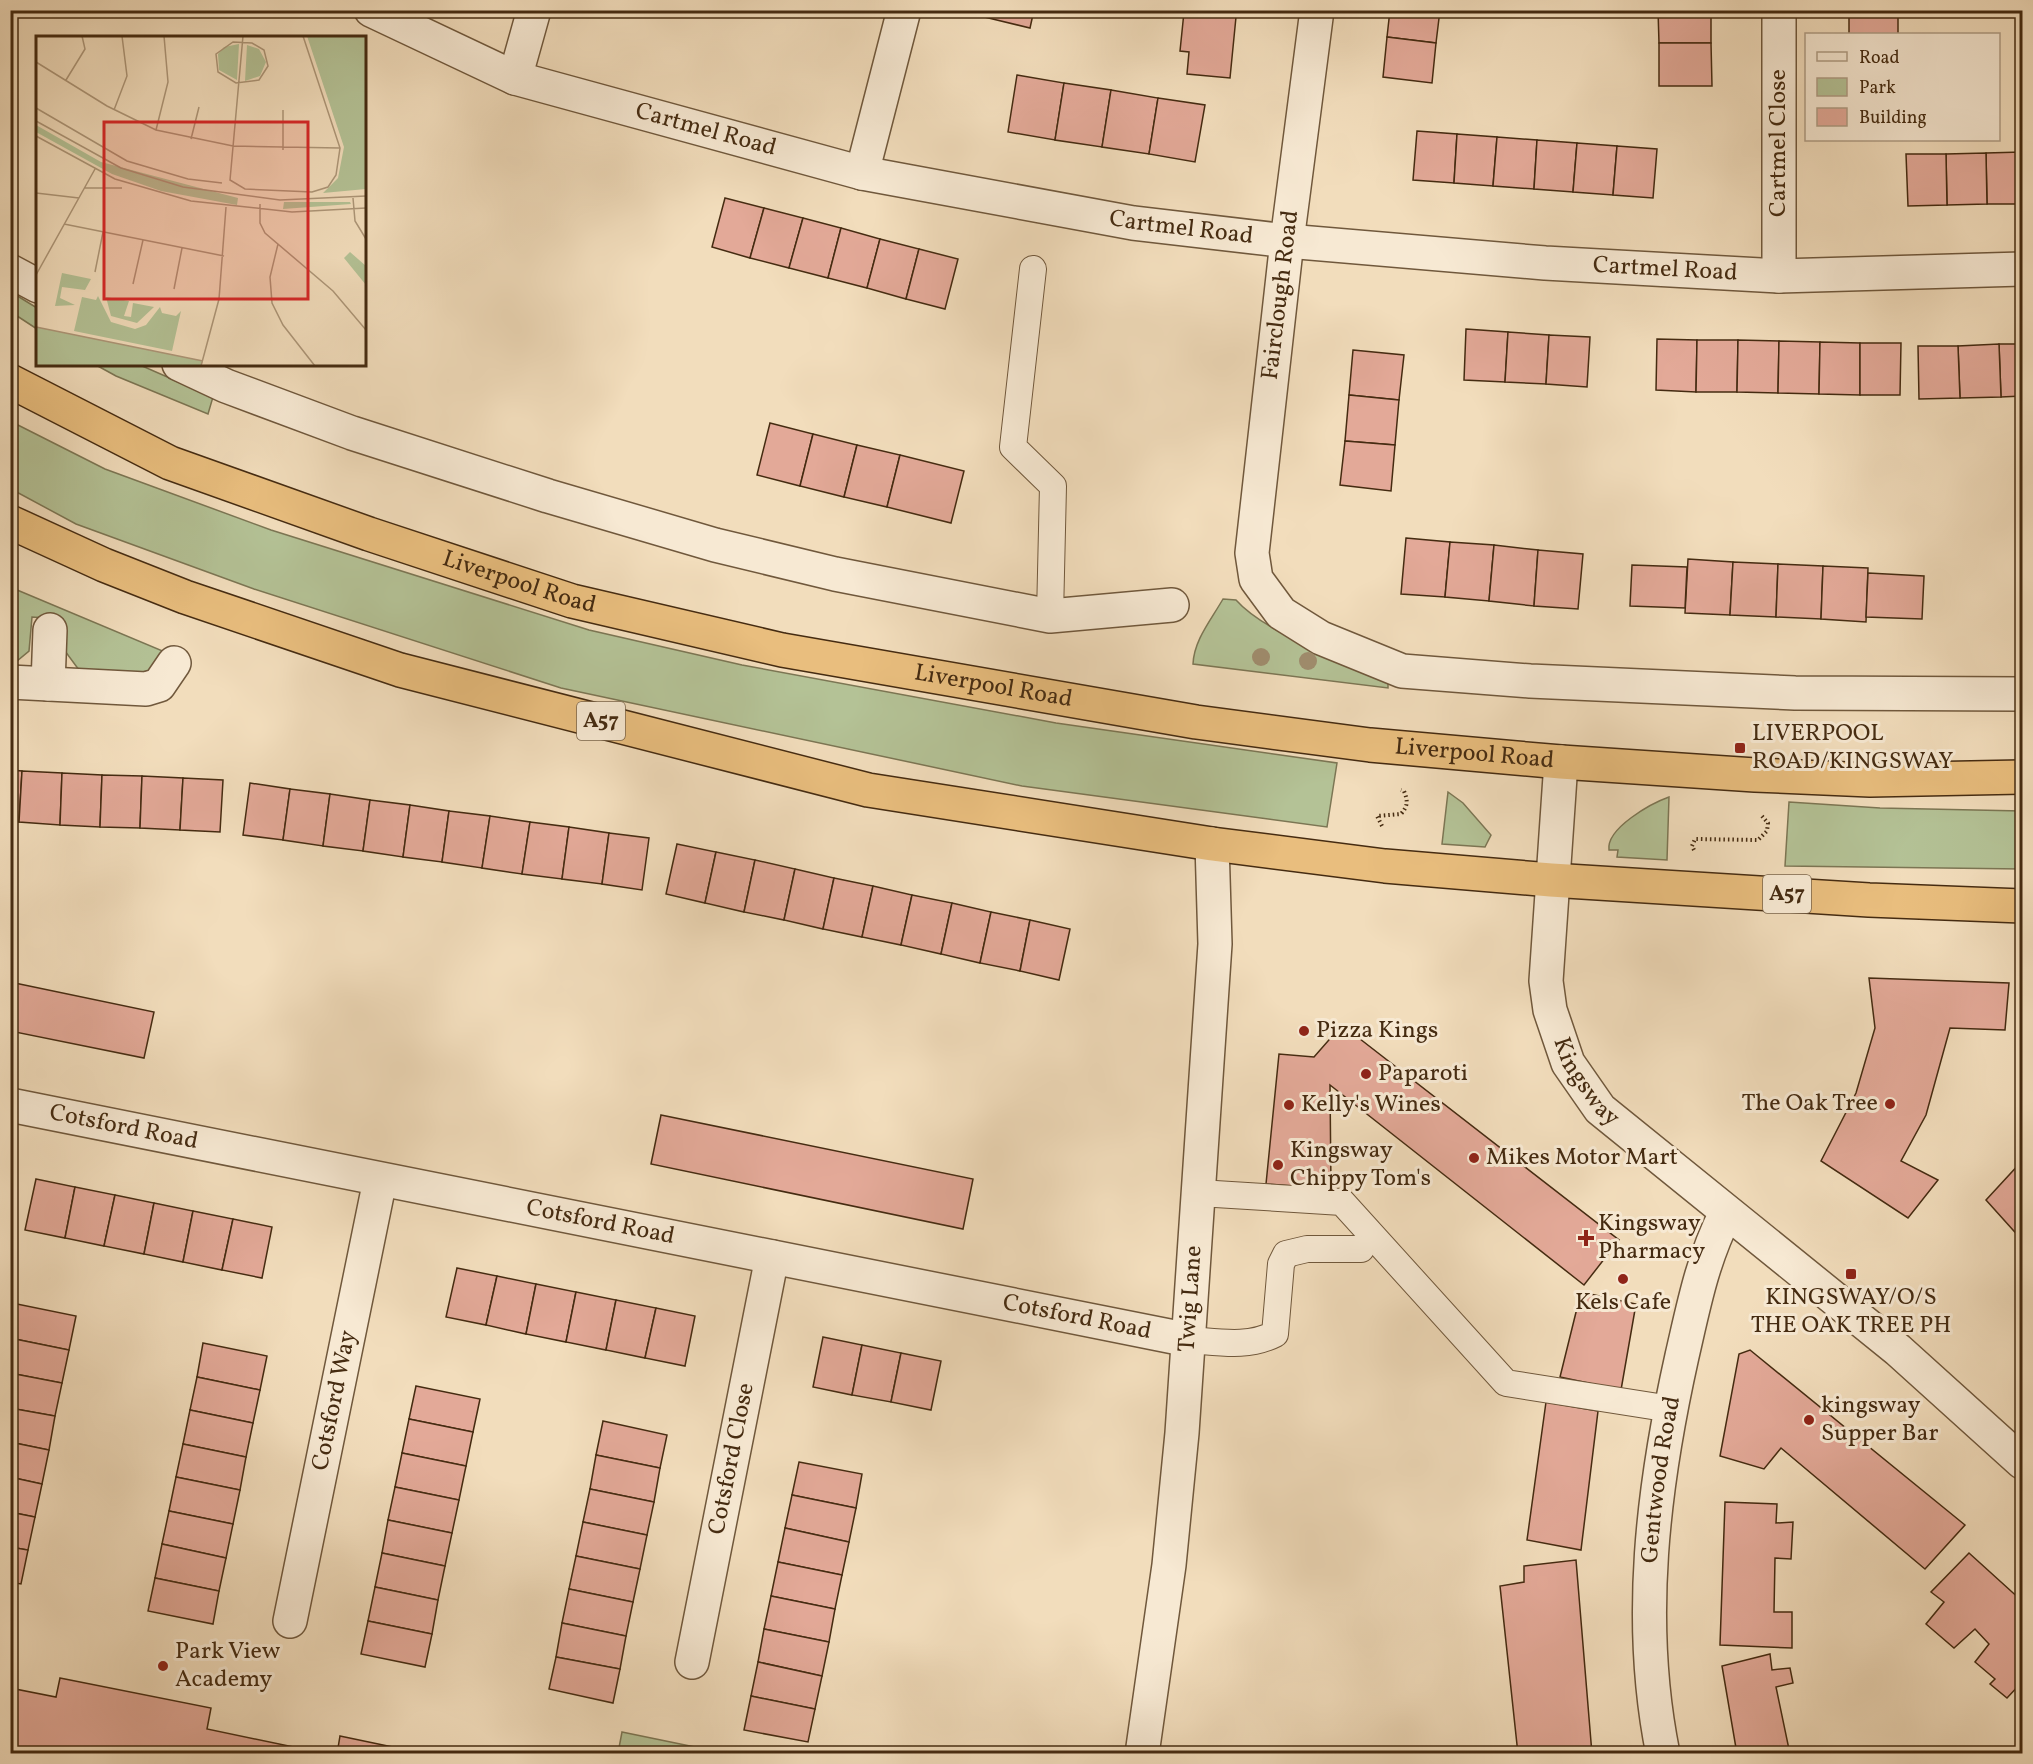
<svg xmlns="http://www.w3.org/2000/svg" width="2033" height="1764" viewBox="0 0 2033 1764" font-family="Vollkorn,serif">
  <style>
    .green { fill: #b4c296; stroke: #7c7654; stroke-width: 1.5 }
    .building { fill: #e3a998; stroke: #452b11; stroke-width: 1.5 }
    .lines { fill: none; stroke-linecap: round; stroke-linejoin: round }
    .service-casing { stroke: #70583c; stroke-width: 28 }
    .minor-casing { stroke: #70583c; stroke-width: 36 }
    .tertiary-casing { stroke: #70583c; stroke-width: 36 }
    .trunk-casing { stroke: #452b11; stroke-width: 36 }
    .path { stroke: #452b11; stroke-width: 4; stroke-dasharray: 1.5 3; stroke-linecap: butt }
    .service { stroke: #f7e9d3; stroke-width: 26 }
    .minor { stroke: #f7e9d3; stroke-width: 33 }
    .tertiary { stroke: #f7e9d3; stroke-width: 33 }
    .trunk { stroke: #e9be7e; stroke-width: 33 }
    .tree { fill: #9f8c6d }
    .poi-dot { fill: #8f2418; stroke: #f7e9d3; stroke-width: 2 }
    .labels { text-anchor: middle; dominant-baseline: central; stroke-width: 6; stroke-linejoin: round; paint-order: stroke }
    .shield { fill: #f7e9d3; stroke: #7a644b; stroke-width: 1.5 }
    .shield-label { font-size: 22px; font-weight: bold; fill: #452b11 }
    .street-label { font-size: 24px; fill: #452b11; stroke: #f7e9d3 }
    .poi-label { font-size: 24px; fill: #452b11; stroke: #f7e9d3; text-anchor: start }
    .inset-road { fill: none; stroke: #ad9678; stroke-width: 1.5 }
    .view { fill: #d62828; fill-opacity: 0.15; stroke: #d62828; stroke-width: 3 }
    .inset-edge { fill: none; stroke: #452b11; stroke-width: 3 }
  </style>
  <rect width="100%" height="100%" fill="#f2ddbc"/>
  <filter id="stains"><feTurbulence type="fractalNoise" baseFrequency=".00333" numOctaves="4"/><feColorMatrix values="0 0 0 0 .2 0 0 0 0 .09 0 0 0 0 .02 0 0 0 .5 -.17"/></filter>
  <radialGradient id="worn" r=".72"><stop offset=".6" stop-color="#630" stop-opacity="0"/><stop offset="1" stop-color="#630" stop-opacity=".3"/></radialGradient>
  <g class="green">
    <polygon points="11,292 37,308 37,329 11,312"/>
    <polygon points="96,365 140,365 213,397 208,414 116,376"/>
    <polygon points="10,421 105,469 271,530 589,630 742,665 1056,723 1337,763 1327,827 1022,786 561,688 254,589 76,524 11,489"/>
    <polygon points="10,587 165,652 148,672 137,676 79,670 65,651 63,619 32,617 29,651 11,666"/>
    <path d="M1223,599l13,1c30,34 110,61 152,81v7l-195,-24c1,-24 18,-44 30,-65z"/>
    <polygon points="1448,792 1463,803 1491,835 1485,847 1442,844"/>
    <path d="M1669,797l-2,63 -50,-3 1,-7h-9c-3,-22 43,-47 60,-53z"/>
    <polygon points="1789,802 1880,808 2022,811 2022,869 1785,866"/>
    <polygon points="622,1732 724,1753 618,1753"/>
  </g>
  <g class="building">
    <polygon points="981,10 1034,10 1030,28 980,16"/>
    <polygon points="1184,10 1237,10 1236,17"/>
    <polygon points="1390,10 1440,10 1436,43 1387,37"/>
    <polygon points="1658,10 1711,10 1711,43 1659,43"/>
    <rect x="1849" y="10" width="49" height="24"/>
    <polygon points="1184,12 1236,17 1230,78 1187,74 1189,52 1180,51"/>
    <polygon points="1387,37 1436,43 1432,83 1383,77"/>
    <polygon points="1659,43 1711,43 1712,86 1659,86"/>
    <polygon points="1017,75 1064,83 1055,140 1008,132"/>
    <polygon points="1064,83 1111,90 1102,147 1055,140"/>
    <polygon points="1111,90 1158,98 1149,154 1102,147"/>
    <polygon points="1158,98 1205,105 1195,162 1149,154"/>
    <polygon points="1417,131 1457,134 1454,183 1413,180"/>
    <polygon points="1457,134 1497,137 1493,186 1454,183"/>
    <polygon points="1497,137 1537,140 1534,189 1493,186"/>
    <polygon points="1537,140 1577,143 1573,192 1534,189"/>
    <polygon points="1577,143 1617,146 1613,195 1573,192"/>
    <polygon points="1617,146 1657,149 1653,198 1613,195"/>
    <polygon points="2022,152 2022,204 1987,204 1986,153"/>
    <polygon points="1986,153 1987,204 1947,205 1946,154"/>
    <polygon points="1906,154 1946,154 1947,205 1908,206"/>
    <polygon points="725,198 764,208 750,258 712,247"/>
    <polygon points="764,208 803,218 789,268 750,258"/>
    <polygon points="803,218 841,228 828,278 789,268"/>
    <polygon points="841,228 880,239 867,288 828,278"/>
    <polygon points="880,239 919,249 906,299 867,288"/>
    <polygon points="919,249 958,259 945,309 906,299"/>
    <polygon points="1466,329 1508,332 1505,382 1464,380"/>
    <polygon points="1508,332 1549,335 1546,384 1505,382"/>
    <polygon points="1549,335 1590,337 1587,387 1546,384"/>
    <polygon points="1657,339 1697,340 1696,392 1656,390"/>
    <polygon points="1697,340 1738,340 1737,392 1696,392"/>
    <polygon points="1738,340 1779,341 1778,393 1737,392"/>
    <polygon points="1779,341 1820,342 1819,394 1778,393"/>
    <polygon points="1820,342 1860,343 1860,395 1819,394"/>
    <polygon points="1860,343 1901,343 1900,395 1860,395"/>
    <polygon points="1999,344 2022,344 2022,396 2001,397"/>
    <polygon points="1999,344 2001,397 1960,398 1958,346"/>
    <polygon points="1918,346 1958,346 1960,398 1919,399"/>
    <polygon points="1353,350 1404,355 1399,400 1349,395"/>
    <polygon points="1349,395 1399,400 1395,445 1345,441"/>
    <polygon points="770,423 813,434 800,486 757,475"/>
    <polygon points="813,434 857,445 844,497 800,486"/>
    <polygon points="1345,441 1395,445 1391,491 1340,485"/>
    <polygon points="857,445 900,455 887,507 844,497"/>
    <polygon points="900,455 964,471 951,523 887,507"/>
    <polygon points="1406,538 1450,542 1445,597 1401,594"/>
    <polygon points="1450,542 1494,545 1489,601 1445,597"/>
    <polygon points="1494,545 1538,550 1534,606 1489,601"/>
    <polygon points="1538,550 1583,554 1578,609 1534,606"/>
    <polygon points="1688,559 1733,562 1730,615 1685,613"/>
    <polygon points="1733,562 1778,564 1776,617 1730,615"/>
    <polygon points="1778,564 1823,566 1821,619 1776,617"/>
    <polygon points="1632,565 1687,567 1685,608 1630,606"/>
    <polygon points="1823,566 1868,568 1866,622 1821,619"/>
    <polygon points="1868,573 1924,576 1922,619 1866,617"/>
    <polygon points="10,770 22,771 19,822 10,822"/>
    <polygon points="22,771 62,773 60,825 19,822"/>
    <polygon points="62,773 102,775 100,827 60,825"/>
    <polygon points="102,775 142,776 140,828 100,827"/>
    <polygon points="142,776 183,778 180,830 140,828"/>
    <polygon points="183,778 223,780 220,832 180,830"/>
    <polygon points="250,783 290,789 283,840 243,835"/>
    <polygon points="290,789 330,794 323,846 283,840"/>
    <polygon points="330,794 370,800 363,851 323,846"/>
    <polygon points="370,800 410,805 403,857 363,851"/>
    <polygon points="410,805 449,811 442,862 403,857"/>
    <polygon points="449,811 490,816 482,868 442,862"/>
    <polygon points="490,816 530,822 522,874 482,868"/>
    <polygon points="530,822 569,827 562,879 522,874"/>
    <polygon points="569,827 609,833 602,884 562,879"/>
    <polygon points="609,833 649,838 642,890 602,884"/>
    <polygon points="677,844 716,852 705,903 666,894"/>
    <polygon points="716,852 755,860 744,912 705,903"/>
    <polygon points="755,860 795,869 784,920 744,912"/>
    <polygon points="795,869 834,878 823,929 784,920"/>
    <polygon points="834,878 873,886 862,937 823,929"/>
    <polygon points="873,886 912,895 901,945 862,937"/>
    <polygon points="912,895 952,903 941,954 901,945"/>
    <polygon points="952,903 991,912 980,963 941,954"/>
    <polygon points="991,912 1030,920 1020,971 980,963"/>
    <polygon points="1030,920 1070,929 1059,980 1020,971"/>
    <polygon points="1869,978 2009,983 2005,1030 1950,1028 1926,1115 1901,1161 1938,1180 1908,1218 1821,1161 1856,1093 1875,1028"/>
    <polygon points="10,982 154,1012 144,1058 10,1031"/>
    <polygon points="1342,1025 1619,1240 1584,1285 1330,1085 1331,1189 1266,1184 1279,1054 1314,1057"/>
    <polygon points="661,1115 973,1179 963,1229 651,1164"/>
    <polygon points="2022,1161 2022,1240 1986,1200"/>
    <polygon points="36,1179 75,1187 65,1238 25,1230"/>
    <polygon points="75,1187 115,1195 104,1246 65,1238"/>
    <polygon points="115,1195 154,1203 144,1254 104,1246"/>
    <polygon points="154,1203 193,1211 183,1262 144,1254"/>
    <polygon points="193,1211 233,1219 222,1270 183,1262"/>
    <polygon points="233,1219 272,1227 262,1278 222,1270"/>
    <polygon points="457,1268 497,1276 486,1325 446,1317"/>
    <polygon points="497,1276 536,1284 526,1334 486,1325"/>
    <polygon points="536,1284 576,1292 566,1342 526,1334"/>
    <polygon points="576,1292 616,1300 606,1350 566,1342"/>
    <polygon points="1581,1292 1636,1304 1621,1390 1560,1377"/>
    <polygon points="616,1300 656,1308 645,1358 606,1350"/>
    <polygon points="12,1303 76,1316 69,1350 10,1338"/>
    <polygon points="656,1308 695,1316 685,1366 645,1358"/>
    <polygon points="823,1337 862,1345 852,1395 813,1387"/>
    <polygon points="10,1338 69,1350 62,1383 10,1373"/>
    <polygon points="203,1343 267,1356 260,1390 197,1377"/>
    <polygon points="862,1345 901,1353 891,1402 852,1395"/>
    <polygon points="1750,1350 1965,1525 1925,1569 1781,1448 1764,1469 1720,1456 1739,1354"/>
    <polygon points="901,1353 941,1361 931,1410 891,1402"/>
    <polygon points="10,1373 62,1383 55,1416 10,1408"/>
    <polygon points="197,1377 260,1390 253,1423 190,1410"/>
    <polygon points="416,1386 480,1399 473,1432 409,1419"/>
    <polygon points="1546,1402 1598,1411 1581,1550 1527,1540"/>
    <polygon points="10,1408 55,1416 49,1450 10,1442"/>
    <polygon points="190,1410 253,1423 246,1457 183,1444"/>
    <polygon points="409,1419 473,1432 466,1466 402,1453"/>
    <polygon points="603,1421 667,1435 660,1468 596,1455"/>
    <polygon points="10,1442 49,1450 42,1484 10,1477"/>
    <polygon points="183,1444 246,1457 240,1490 176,1477"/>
    <polygon points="402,1453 466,1466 459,1500 395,1487"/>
    <polygon points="596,1455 660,1468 654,1502 590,1489"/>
    <polygon points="799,1462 862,1474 856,1508 792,1495"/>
    <polygon points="10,1477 42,1484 35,1517 10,1512"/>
    <polygon points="176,1477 240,1490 233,1524 169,1511"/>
    <polygon points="395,1487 459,1500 452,1533 388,1520"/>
    <polygon points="590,1489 654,1502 647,1535 583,1522"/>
    <polygon points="792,1495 856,1508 849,1542 785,1528"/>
    <polygon points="1725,1502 1777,1504 1776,1523 1793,1522 1791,1559 1775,1558 1774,1612 1792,1612 1792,1648 1720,1645"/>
    <polygon points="169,1511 233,1524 226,1558 162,1544"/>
    <polygon points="10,1512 35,1517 28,1550 10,1547"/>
    <polygon points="388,1520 452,1533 445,1566 382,1553"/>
    <polygon points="583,1522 647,1535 640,1569 576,1556"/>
    <polygon points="785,1528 849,1542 842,1575 778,1562"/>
    <polygon points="162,1544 226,1558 219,1591 155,1578"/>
    <polygon points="10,1547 28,1550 21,1584 10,1582"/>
    <polygon points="382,1553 445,1566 438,1600 375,1587"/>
    <polygon points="1969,1553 2022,1601 2022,1682 2007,1698 1990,1684 1995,1679 1975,1662 1989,1644 1975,1629 1954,1648 1926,1624 1944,1602 1931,1592"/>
    <polygon points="576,1556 640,1569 633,1602 569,1589"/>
    <polygon points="1576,1560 1592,1754 1518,1754 1500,1586 1524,1582 1524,1566"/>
    <polygon points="778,1562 842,1575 835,1609 771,1596"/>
    <polygon points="155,1578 219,1591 213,1624 148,1611"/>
    <polygon points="375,1587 438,1600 432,1634 368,1621"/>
    <polygon points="569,1589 633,1602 626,1636 562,1623"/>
    <polygon points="771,1596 835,1609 829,1642 764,1629"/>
    <polygon points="368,1621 432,1634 425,1667 361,1654"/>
    <polygon points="562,1623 626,1636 620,1669 556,1657"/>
    <polygon points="764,1629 829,1642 822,1676 758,1662"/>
    <polygon points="1770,1654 1772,1670 1790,1668 1793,1683 1776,1687 1790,1754 1737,1754 1722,1666"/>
    <polygon points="556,1657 620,1669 613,1703 549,1689"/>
    <polygon points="758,1662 822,1676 815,1709 751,1696"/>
    <polygon points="60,1678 211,1708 207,1729 327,1754 55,1754 19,1747 21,1754 10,1754 10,1688 56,1697"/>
    <polygon points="751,1696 815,1709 808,1742 744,1730"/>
    <polygon points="340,1736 426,1754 337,1754"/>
  </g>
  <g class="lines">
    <defs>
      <g id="service">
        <polyline points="1033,269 1013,447 1053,486 1050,616"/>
        <polyline points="1199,1193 1342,1202 1506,1383 1671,1409"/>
        <path d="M1189,1340c30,2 59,8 86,-6l6,-70 5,-10 21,-5h54"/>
      </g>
      <g id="minor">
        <path id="s1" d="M371,10l144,68 347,95 271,50 154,18 258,22 234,13 243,-7"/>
        <polyline points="1317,10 1287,241 1252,553 1256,579 1281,613 1321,638 1402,671 1530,681 1795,693 2022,694"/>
        <polyline points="1779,10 1779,276"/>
        <polyline points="515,78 534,10"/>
        <polyline points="862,173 904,10"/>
        <polyline points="10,271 38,286"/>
        <polyline points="179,364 226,386 352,433 548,496 715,545 835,574 1050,616 1172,605"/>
        <polyline points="10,682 146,689 159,685 174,663"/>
        <polyline points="48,684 50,630"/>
        <path id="s2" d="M1561,762l-15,219 4,29 18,53 32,46 298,241 124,112"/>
        <path id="s3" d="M10,1105l1179,235"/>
        <path id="s4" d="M290,1621l90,-441"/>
        <path id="s5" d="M692,1662l80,-405"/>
        <path id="s6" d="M1663,1754c-27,-133 -10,-268 19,-398 12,-52 20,-95 44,-143"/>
      </g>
      <g id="tertiary">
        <path id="s7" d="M1142,1754l27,-189 13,-132 33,-489 -3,-100"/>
      </g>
      <g id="trunk">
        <path id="s8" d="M10,381l160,82 199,71 203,67 210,49 414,72 174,23 191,17 194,13 115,5 152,-3"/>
        <polyline points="10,522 104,565 185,597 400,670 868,790 1212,844 1385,866 1551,880 1869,900 2022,906"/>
      </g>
    </defs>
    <use href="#service" class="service-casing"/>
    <use href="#minor" class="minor-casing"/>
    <use href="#tertiary" class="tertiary-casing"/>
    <use href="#trunk" class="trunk-casing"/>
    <g class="path">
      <path d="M1382,826l-5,-10 24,-2c7,-8 7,-13 3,-23l-3,-1"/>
      <polyline points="1694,850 1692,846 1695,839 1758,840 1767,831 1768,823 1761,815"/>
    </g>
    <use href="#service" class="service"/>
    <use href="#minor" class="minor"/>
    <use href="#tertiary" class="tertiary"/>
    <use href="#trunk" class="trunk"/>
  </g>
  <g class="tree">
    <circle cx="1261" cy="657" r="9"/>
    <circle cx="1308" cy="661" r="9"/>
  </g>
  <g class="poi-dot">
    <rect x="1734" y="742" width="12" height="12" rx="3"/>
    <circle cx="1304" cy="1031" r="6"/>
    <circle cx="1366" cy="1074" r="6"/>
    <circle cx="1890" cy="1104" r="6"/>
    <circle cx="1289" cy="1105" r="6"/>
    <circle cx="1474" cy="1158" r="6"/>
    <circle cx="1278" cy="1165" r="6"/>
    <path d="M1583 1229h6v6h6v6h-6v6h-6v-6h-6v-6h6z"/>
    <rect x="1845" y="1268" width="12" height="12" rx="3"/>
    <circle cx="1623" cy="1279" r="6"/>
    <circle cx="1809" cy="1420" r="6"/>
    <circle cx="163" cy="1666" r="6"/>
  </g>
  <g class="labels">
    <g class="shield">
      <rect x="577" y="702" width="48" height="38" rx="4.5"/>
      <rect x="1763" y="875" width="48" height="38" rx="4.5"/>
    </g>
    <g class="shield-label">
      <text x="601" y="721">A57</text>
      <text x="1787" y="894">A57</text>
    </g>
    <g class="street-label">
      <text stroke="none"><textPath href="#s1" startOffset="357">Cartmel Road</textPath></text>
      <text transform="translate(1779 143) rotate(-90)">Cartmel Close</text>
      <text stroke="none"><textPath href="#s1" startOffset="843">Cartmel Road</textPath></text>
      <text stroke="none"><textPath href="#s1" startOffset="1329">Cartmel Road</textPath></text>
      <text transform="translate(1281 295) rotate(-83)">Fairclough Road</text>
      <text stroke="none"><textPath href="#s8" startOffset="549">Liverpool Road</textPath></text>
      <text stroke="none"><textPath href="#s8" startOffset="1035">Liverpool Road</textPath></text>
      <text stroke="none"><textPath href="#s8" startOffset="1521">Liverpool Road</textPath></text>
      <text stroke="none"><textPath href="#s2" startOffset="330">Kingsway</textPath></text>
      <text stroke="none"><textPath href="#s3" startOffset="116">Cotsford Road</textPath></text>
      <text stroke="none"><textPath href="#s3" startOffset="602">Cotsford Road</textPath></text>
      <text stroke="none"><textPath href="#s7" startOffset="458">Twig Lane</textPath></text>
      <text stroke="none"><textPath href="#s3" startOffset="1088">Cotsford Road</textPath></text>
      <text stroke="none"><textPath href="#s4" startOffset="225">Cotsford Way</textPath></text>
      <text stroke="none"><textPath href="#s5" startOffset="207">Cotsford Close</textPath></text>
      <text stroke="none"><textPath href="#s6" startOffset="276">Gentwood Road</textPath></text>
    </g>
    <g class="poi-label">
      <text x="1752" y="734">LIVERPOOL<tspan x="1752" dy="28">ROAD/KINGSWAY</tspan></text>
      <text x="1316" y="1031">Pizza Kings</text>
      <text x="1378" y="1074">Paparoti</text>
      <text x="1878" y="1104" text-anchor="end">The Oak Tree</text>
      <text x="1301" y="1105">Kelly's Wines</text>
      <text x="1290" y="1151">Kingsway<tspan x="1290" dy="28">Chippy Tom's</tspan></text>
      <text x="1486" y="1158">Mikes Motor Mart</text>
      <text x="1598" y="1224">Kingsway<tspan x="1598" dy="28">Pharmacy</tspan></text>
      <text x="1851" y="1298" text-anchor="middle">KINGSWAY/O/S<tspan x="1851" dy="28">THE OAK TREE PH</tspan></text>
      <text x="1623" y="1303" text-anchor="middle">Kels Cafe</text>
      <text x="1821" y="1406">kingsway<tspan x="1821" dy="28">Supper Bar</tspan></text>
      <text x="175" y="1652">Park View<tspan x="175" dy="28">Academy</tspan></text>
    </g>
  </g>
  <g transform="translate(36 36)">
    <rect width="330" height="330" fill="#f2ddbc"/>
    <path d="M271,0h59v153l-43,4 15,-15 6,-31zM203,8l-2,36 -18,-10 -1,-16 6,-7zM211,9l12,4 7,13 -6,14 -15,5zM0,89l65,37 137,36 -1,7 -76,-14 -49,-17 -76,-42zM248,166h66l1,2 -68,5zM314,216l16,14v19l-22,-27zM26,237l29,6 -6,11 -23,-3 -2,11 15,7 -20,1zM62,260l13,26 24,7 11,-4 14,-18 2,6 14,3 5,-5 -9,40 -98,-20 8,-34 14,3zM70,261l23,4 -5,15 7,1 2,-14 21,4 -17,16 -26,-7zM0,291l167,34 -2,5h-165z" fill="#b4c296"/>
    <path class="inset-road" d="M207,0l-13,144 15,9 67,3 16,-5 8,-12 4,-27 -37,-112M197,6l19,1 12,7 4,16 -9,14 -23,3 -18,-11 -2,-18zM0,26l71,44 49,24 77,16 107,2M30,44l19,-31 -3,-13M0,72l91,53 61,18 34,4M78,74l13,-34 -5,-40M247,74v40M0,85l85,47 62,19 97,13 86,-4M120,94l12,-48 -4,-46M0,100l79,43 76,22 101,11 74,-4M155,103l8,-32M48,152h38M0,157l43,5M317,162l2,23 11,18M224,168v19l5,10 68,58 33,39M28,188l160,32M242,208l-8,33 2,26 11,22 32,41M59,236l8,-40M0,239l59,-106M97,248l10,-44M138,253l8,-41M0,291l167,34M165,330l18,-67 7,-92"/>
    <path class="view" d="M68,86h204v177h-204z"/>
    <rect width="330" height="330" class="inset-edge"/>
  </g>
  <rect width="2033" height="1764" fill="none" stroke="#f2ddbc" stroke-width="36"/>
  <rect x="12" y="12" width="2009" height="1740" fill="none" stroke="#452b11" stroke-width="3"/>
  <rect x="18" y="18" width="1997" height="1728" fill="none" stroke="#452b11" stroke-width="1.5"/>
  <rect x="1805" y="33" width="195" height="108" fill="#f7e9d3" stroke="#b09d85" stroke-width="1.5"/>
  <rect x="1817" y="52" width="30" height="9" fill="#f7e9d3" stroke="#b09d85" stroke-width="1.5"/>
  <text x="1859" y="63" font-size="18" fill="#452b11">Road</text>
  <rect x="1817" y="78" width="30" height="18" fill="#b4c296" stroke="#b09d85" stroke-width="1.5"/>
  <text x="1859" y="93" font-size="18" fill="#452b11">Park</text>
  <rect x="1817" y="108" width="30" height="18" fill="#e3a998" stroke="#b09d85" stroke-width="1.5"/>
  <text x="1859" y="123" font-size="18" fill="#452b11">Building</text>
  <rect width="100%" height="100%" filter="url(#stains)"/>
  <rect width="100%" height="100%" fill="url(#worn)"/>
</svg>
